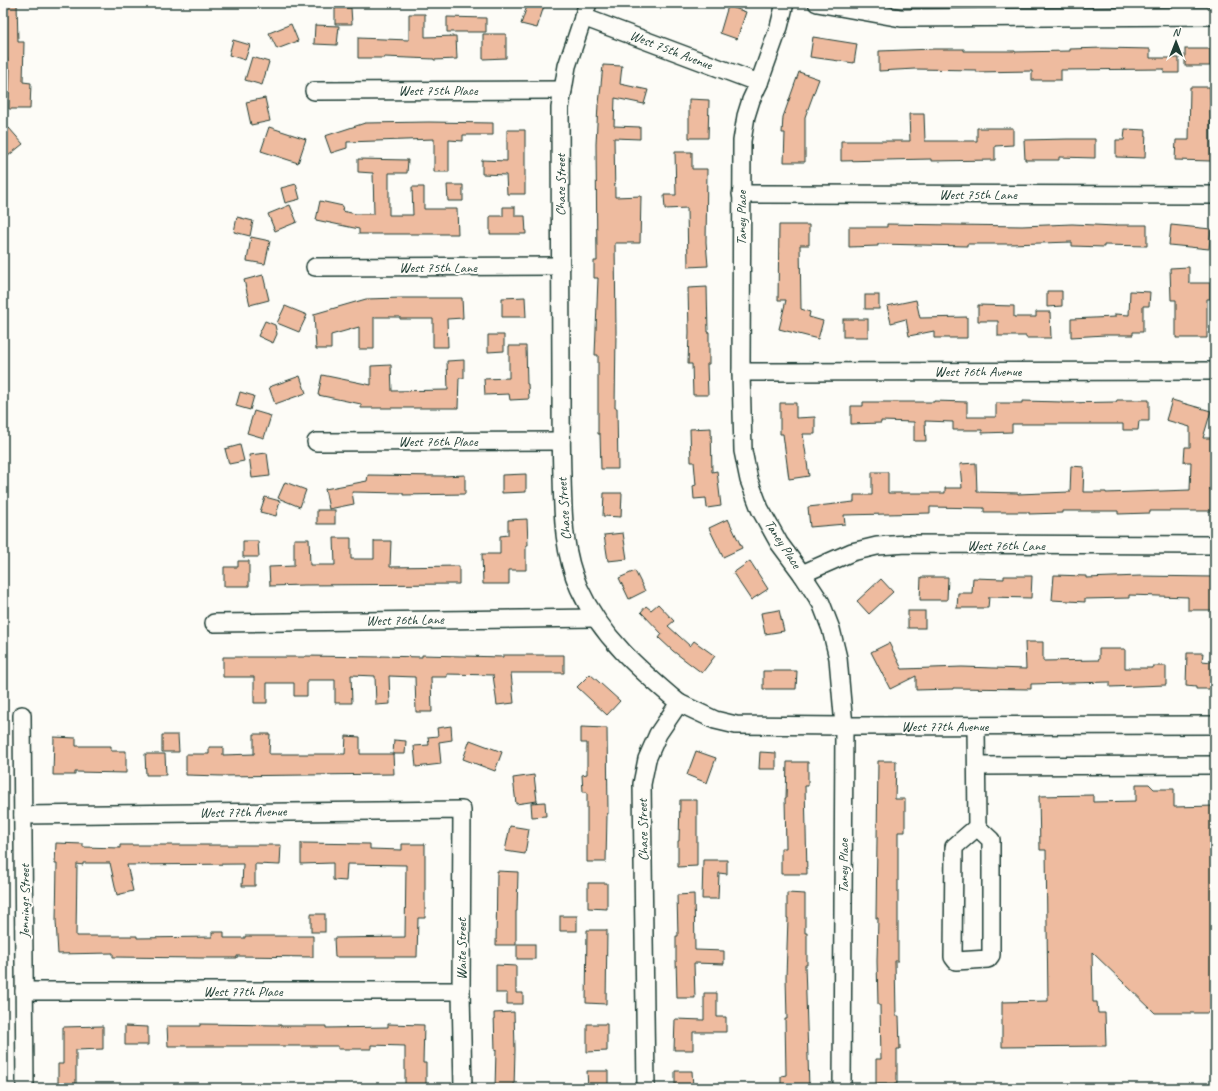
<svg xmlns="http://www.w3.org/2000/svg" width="1218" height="1091" viewBox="0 0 1218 1091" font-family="Caveat,sans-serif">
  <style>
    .building { fill: #eebb9f; stroke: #1f3d34 }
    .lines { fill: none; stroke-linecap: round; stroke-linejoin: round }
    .minor-casing { stroke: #1f3d34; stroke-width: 20 }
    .minor { stroke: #fdfcf7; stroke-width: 17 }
    .labels { text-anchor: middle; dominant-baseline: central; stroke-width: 4; stroke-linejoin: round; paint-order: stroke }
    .street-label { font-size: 14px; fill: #1f3d34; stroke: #fdfcf7 }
  </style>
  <rect width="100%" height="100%" fill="#fdfcf7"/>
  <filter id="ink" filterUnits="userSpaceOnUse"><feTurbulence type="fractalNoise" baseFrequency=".025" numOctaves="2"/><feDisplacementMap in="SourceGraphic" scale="8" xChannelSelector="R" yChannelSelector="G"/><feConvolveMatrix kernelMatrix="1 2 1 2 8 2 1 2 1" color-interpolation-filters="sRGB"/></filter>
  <g filter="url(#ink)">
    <g class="building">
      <polygon points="3,3 17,3 18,42 24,42 23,82 31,83 30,109 9,109 10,69 7,69 7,58 3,58"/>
      <polygon points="528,3 533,3 544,6 537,28 521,24"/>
      <polygon points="728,6 746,12 737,39 720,33"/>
      <polygon points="335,8 351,8 352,24 335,24"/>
      <polygon points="409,14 425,14 425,37 456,36 457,59 434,60 434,59 384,57 384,58 358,58 358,38 409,40"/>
      <polygon points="447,17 486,18 486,32 447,32"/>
      <polygon points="291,24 298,41 277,49 269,33"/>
      <polygon points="315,25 339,26 337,45 314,44"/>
      <polygon points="483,34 506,34 506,58 483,59"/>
      <polygon points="813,37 857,44 854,63 810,57"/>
      <polygon points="233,40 250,45 245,60 229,55"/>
      <polygon points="1103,48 1150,49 1150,58 1179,58 1179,73 1164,73 1164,69 1061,70 1061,80 1032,80 1032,71 976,72 976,70 915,69 879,71 879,51 934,49 964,49 964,51 1015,51 1015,52 1070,51 1070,49"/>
      <rect x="1185" y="49" width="25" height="17"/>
      <polygon points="252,57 269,62 262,85 245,80"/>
      <polygon points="603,65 622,66 620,84 648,90 644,104 615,98 614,126 640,127 640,139 614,138 615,197 641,196 640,243 615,243 616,332 615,408 617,408 618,469 601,469 600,434 598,434 598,355 595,355 598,278 594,278 594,261 597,261 596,144 598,104 599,104"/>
      <polygon points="799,72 819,79 805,117 805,162 784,162 785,133 782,133 783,117"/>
      <polygon points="1190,87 1210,87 1211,161 1175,160 1176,140 1189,140"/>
      <polygon points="265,98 270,121 251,125 246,102"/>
      <polygon points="689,99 709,100 708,138 689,138"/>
      <polygon points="909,114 924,114 925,141 977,141 977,128 1013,128 1013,145 995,146 995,160 931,161 931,159 841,161 841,141 910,141"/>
      <polygon points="429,122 493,123 493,135 463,135 463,141 449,140 449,172 434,172 434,139 347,142 347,148 331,153 325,136 365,123"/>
      <polygon points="269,127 306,139 298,163 261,151"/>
      <polygon points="9,128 23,144 3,160 3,133"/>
      <polygon points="1125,129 1146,130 1145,158 1116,157 1116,140 1124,140"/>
      <polygon points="507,130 525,130 525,194 507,194 506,175 482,174 482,160 507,161"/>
      <polygon points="1067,139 1095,139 1095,158 1059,157 1059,160 1025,160 1024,140"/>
      <polygon points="675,152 692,152 692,169 707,169 706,242 708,266 688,267 687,208 665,209 664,195 676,195"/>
      <polygon points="358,159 408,160 407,173 389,173 389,215 413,215 412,187 424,187 424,209 457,209 458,234 359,234 359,229 316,220 320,201 343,206 342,211 356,214 374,214 373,173 358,172"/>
      <polygon points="296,184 300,199 285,203 281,188"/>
      <polygon points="447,185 463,185 463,201 448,201"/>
      <polygon points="290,205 297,222 275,231 268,214"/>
      <polygon points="503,207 515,207 515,216 525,216 526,234 490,234 490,216 503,216"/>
      <polygon points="237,217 253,221 250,236 234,232"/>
      <polygon points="887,224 1022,226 1072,224 1116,226 1116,225 1147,225 1147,246 1104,245 1104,247 1072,246 1072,242 1010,244 967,244 967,246 878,244 878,246 849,247 849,227 887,227"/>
      <polygon points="779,225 809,225 809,245 800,245 801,309 810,312 809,317 823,321 818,339 779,329 786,300 778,300"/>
      <polygon points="1171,225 1211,229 1209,249 1169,245"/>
      <polygon points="251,237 270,241 265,264 247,261"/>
      <polygon points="1189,267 1189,283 1210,283 1210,299 1207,299 1207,338 1176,338 1176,300 1171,300 1170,268"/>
      <polygon points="263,275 269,300 250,305 244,280"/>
      <polygon points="707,287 708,332 709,332 709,364 707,364 708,395 693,395 692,364 688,364 689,332 688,288"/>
      <polygon points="1047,291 1062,291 1062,306 1047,307"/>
      <polygon points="1130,291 1150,292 1149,306 1143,306 1143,332 1133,332 1133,335 1105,335 1071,337 1071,319 1115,317 1115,314 1129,315"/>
      <rect x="865" y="295" width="14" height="14"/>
      <polygon points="525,297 526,317 502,317 502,298"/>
      <polygon points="401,298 462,298 463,318 447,319 448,347 433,347 433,319 400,319 400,317 374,317 374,349 359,349 359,327 331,335 331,349 316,349 314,314 366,299"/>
      <polygon points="916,300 920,318 967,317 967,338 934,338 934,331 909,336 906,319 891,323 887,306"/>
      <polygon points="978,305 1014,306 1014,317 1036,317 1036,312 1050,312 1051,338 1026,338 1026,336 998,336 998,321 978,321"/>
      <polygon points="285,306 307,315 299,332 277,323"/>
      <rect x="843" y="319" width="25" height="18"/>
      <polygon points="265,321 275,325 277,334 273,343 258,336"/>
      <polygon points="488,335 504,335 504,351 488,352"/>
      <polygon points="509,346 526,346 527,384 528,384 529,399 510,400 509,394 485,395 484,379 509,378"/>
      <polygon points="464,360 464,378 459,378 458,408 361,408 361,404 318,395 322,375 371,385 371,366 391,365 392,391 448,390 447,361"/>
      <polygon points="300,376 306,393 275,404 269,387"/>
      <polygon points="240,392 254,396 250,410 236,406"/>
      <polygon points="1117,400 1149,400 1149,421 1139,421 1138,430 1123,430 1123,424 1012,424 1012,432 982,433 982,430 953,430 953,422 925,421 926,441 914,441 914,422 881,421 881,423 851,424 851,406 863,406 863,402 934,402 934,401 967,402 967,417 996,417 996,403 1022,403 1022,401 1062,402 1062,403 1116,402"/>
      <polygon points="1172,400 1211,411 1203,438 1211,438 1210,490 1211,490 1211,511 1150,511 1150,513 1118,514 1118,511 1062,511 1062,513 1029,514 1029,512 984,512 984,508 930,507 930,513 844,515 845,524 810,527 808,507 854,502 854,495 872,495 872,472 888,472 888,493 945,493 945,488 962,488 960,464 976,463 977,492 1018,493 1018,494 1070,492 1071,466 1084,467 1083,492 1106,492 1106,493 1190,490 1191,462 1184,462 1185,447 1190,447 1190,427 1166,420"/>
      <polygon points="780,403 796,403 796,418 815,417 815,434 803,434 809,476 789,479 783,434 780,434"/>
      <polygon points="254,411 271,416 264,438 247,433"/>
      <polygon points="711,428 712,472 717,471 721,506 707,508 706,498 694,499 693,486 696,485 694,462 691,462 690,429"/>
      <polygon points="240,445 244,461 229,464 225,449"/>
      <polygon points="267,453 270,476 252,478 249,455"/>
      <polygon points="526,474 526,492 502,493 502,475"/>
      <polygon points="368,475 442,476 465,475 465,494 403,495 403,493 352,492 354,504 329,509 325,489 367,481"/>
      <polygon points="285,482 306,490 300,507 278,498"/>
      <polygon points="604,493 622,493 621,517 603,516"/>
      <polygon points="265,497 280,501 276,516 260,512"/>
      <rect x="317" y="510" width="18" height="14"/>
      <polygon points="527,519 528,545 526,545 526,570 509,570 509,584 483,584 482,554 500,554 500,536 508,535 508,520"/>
      <polygon points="728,519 742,548 723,557 709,528"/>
      <polygon points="623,533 627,559 608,561 604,535"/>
      <polygon points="334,538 351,538 351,559 374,559 374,541 391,541 390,567 459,566 459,584 304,585 270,586 269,567 294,566 294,539 309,539 310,565 335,565"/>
      <polygon points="243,541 258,541 259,557 243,557"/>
      <polygon points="238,561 249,561 249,586 224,586 224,567 238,567"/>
      <polygon points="750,561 768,589 751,600 733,573"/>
      <polygon points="635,571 645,591 629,599 619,578"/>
      <polygon points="1054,575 1086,576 1086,578 1140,576 1213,577 1213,610 1188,610 1188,597 1129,595 1129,598 1085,599 1085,602 1052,600"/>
      <polygon points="1004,576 1032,576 1031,598 989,597 988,608 957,608 958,593 972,593 973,578 1004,579"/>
      <polygon points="921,577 948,577 947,600 920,600"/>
      <polygon points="881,579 893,592 869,614 857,601"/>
      <polygon points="658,604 674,621 668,626 690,646 694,641 715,656 702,673 673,651 659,638 662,634 641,612 646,606 651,610"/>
      <polygon points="779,610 784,631 765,634 761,613"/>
      <rect x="908" y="611" width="17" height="17"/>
      <polygon points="1025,642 1043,642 1043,661 1099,660 1099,649 1125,649 1125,668 1153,668 1153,666 1166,666 1166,685 1110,687 1110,682 1031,684 1031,689 953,688 953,689 916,690 916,676 890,689 871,652 889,643 902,669 962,667 1026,669"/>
      <polygon points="1187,653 1203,653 1202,661 1212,662 1212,689 1196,689 1196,687 1186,686"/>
      <polygon points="422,655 503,657 503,655 564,655 564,673 511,673 514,703 497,705 493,675 447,674 447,677 431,677 432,712 416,712 415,677 389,676 390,704 376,705 375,676 351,675 352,703 335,703 335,680 307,680 307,696 294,696 294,683 267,683 267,703 254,703 254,677 223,677 223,657 305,657 305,656 381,657 381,656 422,657"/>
      <polygon points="763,671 797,671 796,689 763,689"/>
      <polygon points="590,674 620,701 607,715 577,687"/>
      <polygon points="451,726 452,740 439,742 441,764 416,767 414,746 429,745 428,737 438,736 437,728"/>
      <polygon points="581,727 607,728 608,814 607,814 606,862 587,862 587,792 583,792 582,775 587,774 587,743 581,743"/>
      <polygon points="254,734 270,734 269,754 345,754 346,736 360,737 360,754 393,754 394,774 222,776 186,775 186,754 209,754 209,747 223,747 223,755 254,754"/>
      <polygon points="162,735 178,735 179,752 162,752"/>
      <polygon points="54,737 76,738 76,746 111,746 111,751 126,751 126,773 75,772 75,775 53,775"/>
      <polygon points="394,740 406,741 405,754 393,754"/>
      <polygon points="470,740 502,752 495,771 463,759"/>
      <polygon points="696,751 716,758 707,783 687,775"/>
      <polygon points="760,752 776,753 776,769 759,769"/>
      <polygon points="145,754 165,754 166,775 146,775"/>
      <polygon points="878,761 896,761 895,799 905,799 905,832 898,832 898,961 895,961 896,1016 899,1016 900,1049 897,1049 897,1084 876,1084 876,1059 881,1059 880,1005 878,1005 877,961 878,918 876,918"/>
      <polygon points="787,762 808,762 808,786 805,786 807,874 781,874 781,848 786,848 785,798 786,798"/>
      <polygon points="534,775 537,801 516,804 513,778"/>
      <polygon points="1136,784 1149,784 1154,789 1174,789 1174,807 1215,806 1215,1013 1155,1013 1092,952 1093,1002 1097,1002 1098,1013 1105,1013 1106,1046 1002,1047 1002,1002 1048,1001 1046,850 1040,850 1039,796 1093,795 1093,802 1136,801"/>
      <polygon points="680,800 697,800 697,866 678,867 678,841 679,841"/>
      <polygon points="545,802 546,816 532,817 531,803"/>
      <polygon points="510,826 529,829 525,854 505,851"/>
      <polygon points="56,843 83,844 83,847 120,848 120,845 281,845 280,865 255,864 255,886 242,886 243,864 127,865 133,891 117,895 110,863 83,863 83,865 77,864 76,936 137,936 137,938 212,937 212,932 224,932 224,938 245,938 245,936 313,936 313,957 237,956 237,958 199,958 113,957 113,953 58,954 56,921 57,864 55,864"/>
      <polygon points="301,843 370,844 370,849 402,850 402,844 425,844 425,918 418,918 417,957 335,957 334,938 405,937 406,865 347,864 346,881 333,880 333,863 301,864"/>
      <polygon points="703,860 727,860 727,874 719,873 718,899 702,899"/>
      <polygon points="497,871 518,872 517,911 516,911 516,945 496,945"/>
      <polygon points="588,883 607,883 607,909 588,908"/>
      <polygon points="787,893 805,894 805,933 807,933 807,965 805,965 809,1088 781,1088 781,1076 786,1075 785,1019 787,1019 786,977 788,918 787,918"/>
      <polygon points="694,894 695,950 724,951 724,964 694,963 695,998 677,998 676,959 676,936 678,936 677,895"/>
      <rect x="311" y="914" width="14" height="18"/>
      <rect x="560" y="916" width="17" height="15"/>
      <polygon points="587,930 607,930 606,1004 586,1003"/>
      <rect x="517" y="944" width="18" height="15"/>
      <polygon points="496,965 516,966 516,993 523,993 523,1004 507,1004 507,993 496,993"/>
      <polygon points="704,993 717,993 717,1017 726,1017 726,1032 693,1032 693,1050 674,1050 675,1019 704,1020"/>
      <polygon points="514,1012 515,1050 514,1088 495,1088 496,1050 495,1051 494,1013"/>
      <polygon points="200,1024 281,1025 281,1026 326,1026 326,1028 388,1027 388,1024 424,1025 423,1063 426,1063 426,1088 405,1088 405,1046 371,1045 371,1049 338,1049 338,1046 168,1046 167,1026 200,1026"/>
      <polygon points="587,1024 607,1024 607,1051 587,1052"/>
      <polygon points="103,1026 103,1049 76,1050 76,1088 58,1088 58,1064 63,1064 63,1027"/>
      <polygon points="125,1026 148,1027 148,1045 125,1045"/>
      <polygon points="587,1071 608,1071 608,1088 588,1088"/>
      <polygon points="675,1071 692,1071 693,1088 675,1088"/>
    </g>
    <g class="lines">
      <defs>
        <g id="minor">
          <path d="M588,3l-21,63 -7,42c0,89 1,179 1,268 0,34 0,67 1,100 1,39 1,76 17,112 22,49 61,82 100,115l-21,31 -11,25 -5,25 4,304"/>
          <polyline points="785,3 779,27 759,83 751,100 746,116 742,141 741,372 743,451 749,480 760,509 779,543 802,574 821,603 831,629 838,658 844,726 842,1088"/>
          <polyline points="817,3 901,18 1215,16"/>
          <polyline points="583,17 759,83"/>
          <polyline points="314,91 563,90"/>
          <polyline points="741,194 1215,195"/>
          <polyline points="315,267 561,266"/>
          <polyline points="741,372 1215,371"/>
          <polyline points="316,442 561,441"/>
          <polyline points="802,574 852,552 877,546 907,544 1215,545"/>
          <polyline points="214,623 595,618"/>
          <polyline points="679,703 715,720 736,725 844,726 1215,725"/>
          <polyline points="22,715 25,1088"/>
          <polyline points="976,726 977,827 954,847 953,957 956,961 988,959 991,955 991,840 977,827"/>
          <polyline points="977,766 1215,765"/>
          <polyline points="23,815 462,810 461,991 463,1088"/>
          <polyline points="24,991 461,991"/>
        </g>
      </defs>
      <use href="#minor" class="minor-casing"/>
      <use href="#minor" class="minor"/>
    </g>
  </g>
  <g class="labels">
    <g class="street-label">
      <text transform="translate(671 50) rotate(21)">West 75th Avenue</text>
      <text x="438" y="90">West 75th Place</text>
      <text transform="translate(560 185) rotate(-90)">Chase Street</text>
      <text x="978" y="194">West 75th Lane</text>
      <text transform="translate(741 218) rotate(-90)">Taney Place</text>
      <text x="438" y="267">West 75th Lane</text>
      <text x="978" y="371">West 76th Avenue</text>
      <text x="438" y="441">West 76th Place</text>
      <text transform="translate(564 509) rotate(-94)">Chase Street</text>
      <text transform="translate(783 544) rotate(57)">Taney Place</text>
      <text x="1006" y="545">West 76th Lane</text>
      <text transform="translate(405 620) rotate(-1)">West 76th Lane</text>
      <text x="945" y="726">West 77th Avenue</text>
      <text transform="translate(243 812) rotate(-1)">West 77th Avenue</text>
      <text transform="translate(643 830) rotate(-91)">Chase Street</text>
      <text transform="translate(843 866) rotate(-90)">Taney Place</text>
      <text transform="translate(24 901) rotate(-90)">Jennings Street</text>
      <text transform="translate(461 949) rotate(-90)">Waite Street</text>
      <text x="243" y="991">West 77th Place</text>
    </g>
  </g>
  <rect width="1218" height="1091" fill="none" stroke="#fdfcf7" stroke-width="16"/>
  <rect x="8" y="8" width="1202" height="1075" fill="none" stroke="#1f3d34" stroke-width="1.5" filter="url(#ink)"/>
  <g transform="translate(1176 42)" stroke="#fdfcf7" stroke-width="3" paint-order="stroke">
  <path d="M0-3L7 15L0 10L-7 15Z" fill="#1f3d34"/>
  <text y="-6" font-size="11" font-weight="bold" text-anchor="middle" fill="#1f3d34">N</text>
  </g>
</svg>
